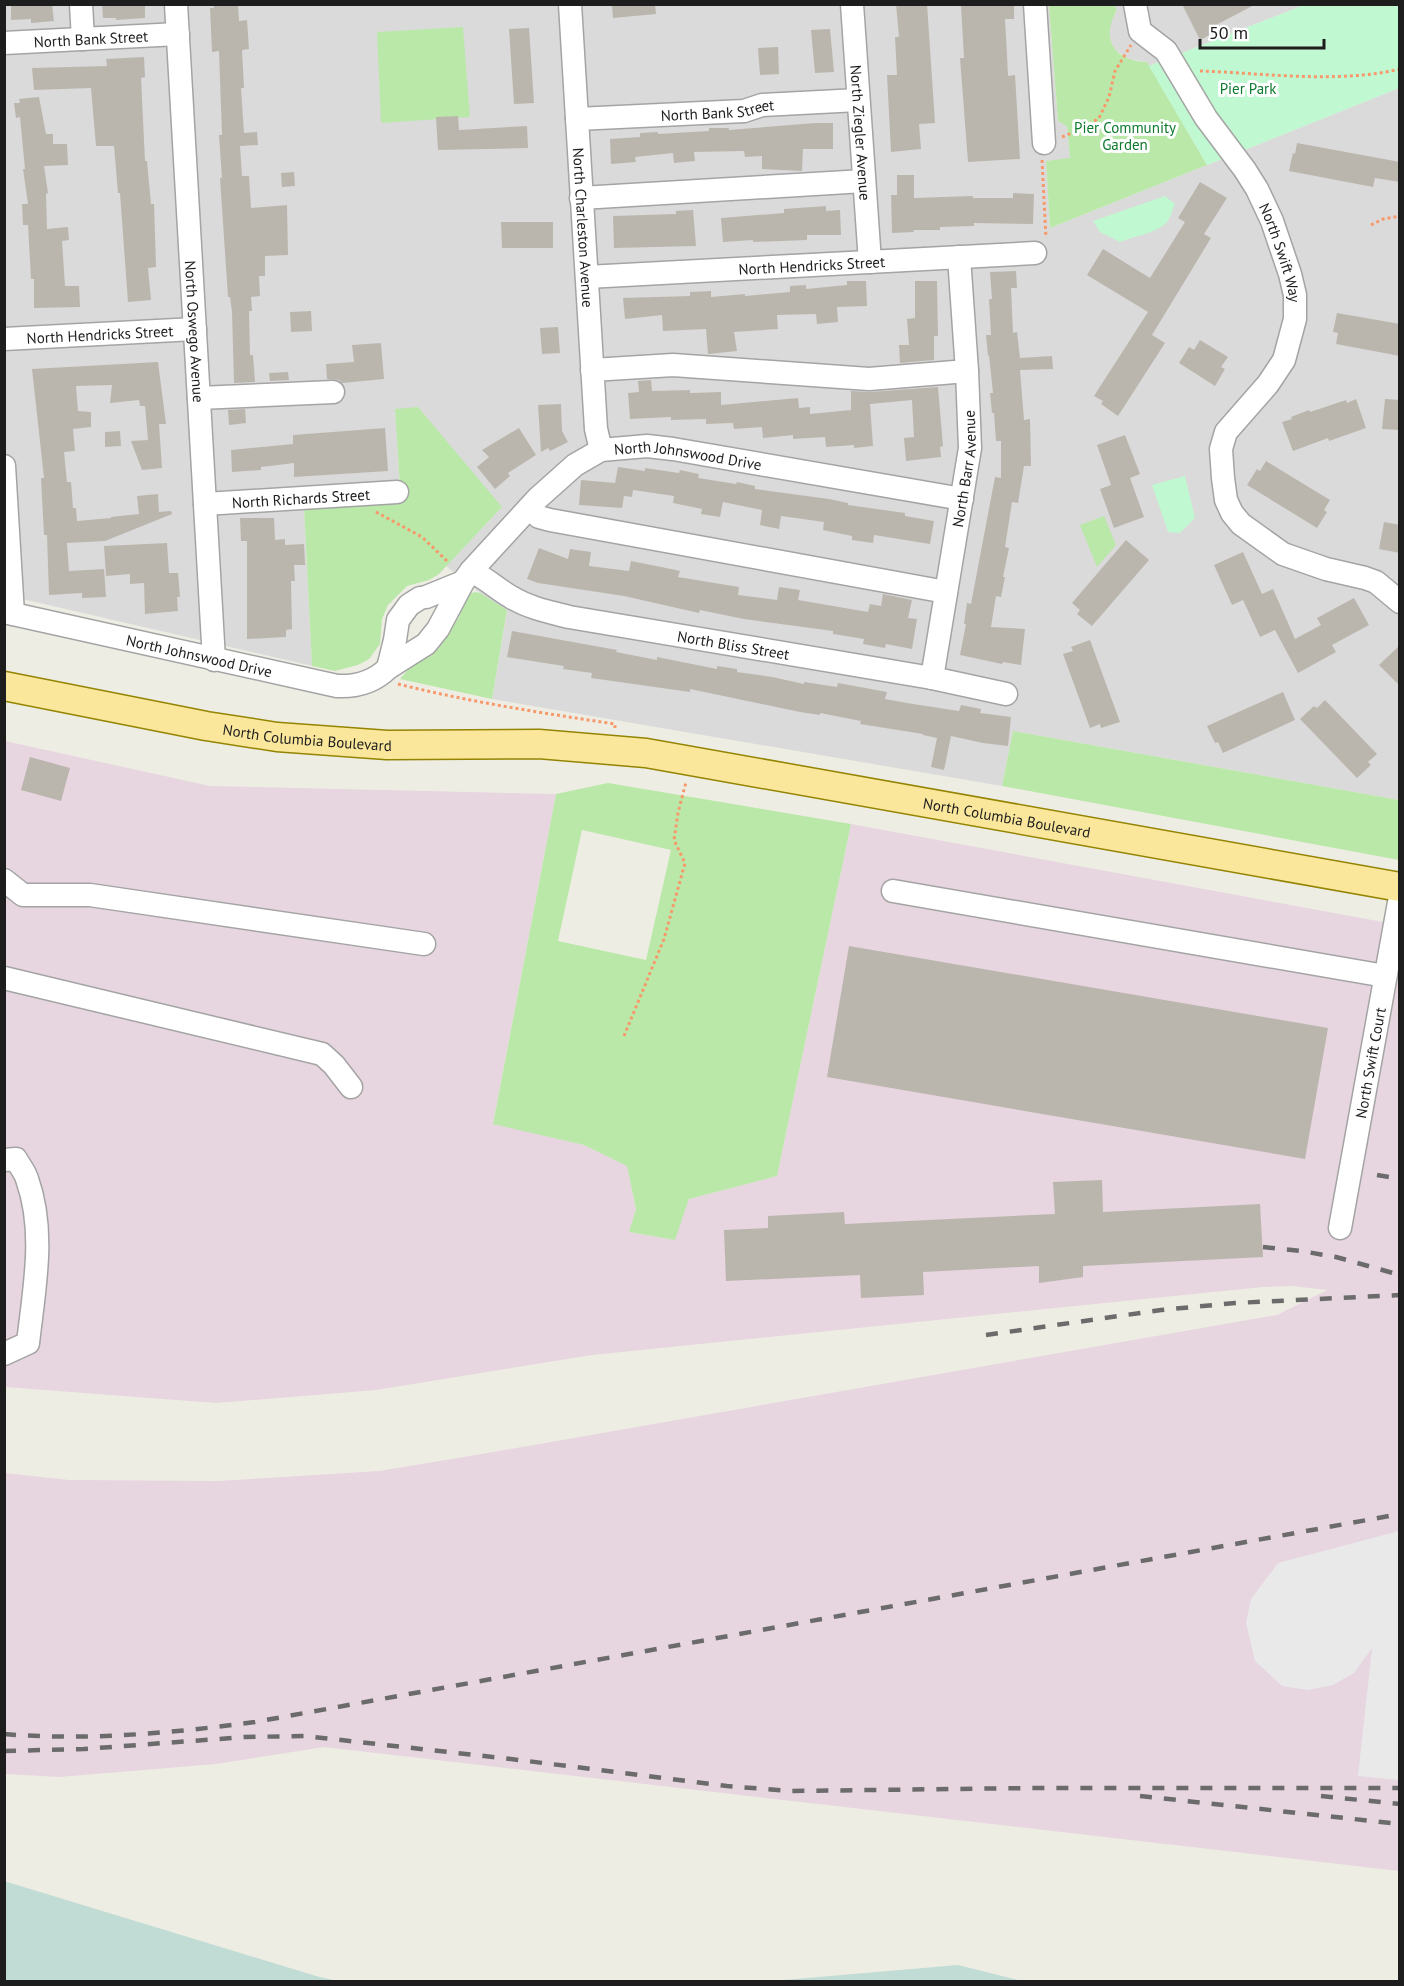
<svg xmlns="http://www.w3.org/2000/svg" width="1404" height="1986" viewBox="0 0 1404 1986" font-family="'PT Sans',sans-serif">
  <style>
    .residential { fill: #dbdada }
    .industrial { fill: #e7d5e0 }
    .grass { fill: #bae8a9; fill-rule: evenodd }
    .wetland { fill: #c0dcd5 }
    .park { fill: #c0f8d1 }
    .parking { fill: #e9e9e9 }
    .building { fill: #bbb6ad }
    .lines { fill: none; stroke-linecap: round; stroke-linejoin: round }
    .minor-casing { stroke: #a4a4a4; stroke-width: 25 }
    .major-casing { stroke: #948402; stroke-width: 31 }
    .path { stroke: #f7996b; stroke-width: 3; stroke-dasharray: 3 3; stroke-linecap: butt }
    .minor { stroke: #fff; stroke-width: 22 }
    .major { stroke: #fae79c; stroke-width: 28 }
    .rail { stroke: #6b6b6b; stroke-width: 4.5; stroke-dasharray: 12 12; stroke-linecap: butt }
    .labels { text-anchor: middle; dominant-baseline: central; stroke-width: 6; stroke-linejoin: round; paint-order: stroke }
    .street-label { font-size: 15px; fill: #1d1d1d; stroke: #fff }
    .park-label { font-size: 15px; fill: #0d792e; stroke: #fff }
  </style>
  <rect width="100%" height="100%" fill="#eeede3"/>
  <g class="residential">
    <polygon points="5,5 1049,5 1058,121 1067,125 1070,159 1046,161 1050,228 1399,88 1399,800 1013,731 1002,786 492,699 507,611 480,593 446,566 502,507 395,409 401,504 304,508 312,666 5,595"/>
    <polygon points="1114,5 1304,5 1149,66 1147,62 1128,59 1114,49 1109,36 1110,22 1117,11"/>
  </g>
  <polygon class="industrial" points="5,741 210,786 556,794 493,1123 584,1145 627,1166 636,1209 629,1232 674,1240 689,1199 777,1176 851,824 1399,925 1399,1871 324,1747 216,1764 59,1777 5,1774 5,1473 69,1480 218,1481 379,1471 476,1455 1277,1315 1327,1290 1292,1286 1263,1287 592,1355 376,1390 216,1403 5,1387"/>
  <g class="grass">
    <path d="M1049,5h65l3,5c-17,29 -3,51 30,52l60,103 -157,63 -4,-67 24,-3 -3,-32 -9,-5z"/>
    <polygon points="463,27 470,117 381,123 377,32"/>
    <polygon points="418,407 502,507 439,574 429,580 407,586 388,605 382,619 380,644 369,659 358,665 335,671 312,666 304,507 401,503 395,409"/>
    <polygon points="1104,516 1116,545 1097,567 1080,525"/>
    <polygon points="475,592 480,593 507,610 492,699 400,679 413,664 438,649 459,617 461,608 469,594"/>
    <polygon points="1013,731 1399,800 1399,860 1002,786"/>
    <path d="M608,783l243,41 -74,352 -88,23 -14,41 -46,-8 7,-23 -9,-43 -43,-21 -91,-21 63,-330zM582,830l89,20 -25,110 -88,-19z"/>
  </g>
  <g class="wetland">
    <polygon points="4,1881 316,1976 337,1981 5,1981"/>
    <polygon points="958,1965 1022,1981 782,1981 784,1980"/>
  </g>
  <g class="park">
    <polygon points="1304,5 1399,5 1399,88 1207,165 1149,66"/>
    <path d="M1165,196l10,8c-3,6 -5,17 -11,21 -11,9 -30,11 -44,17l-20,-10 -7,-11z"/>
    <polygon points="1185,476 1195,518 1180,533 1168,532 1152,485"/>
  </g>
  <polygon class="parking" points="1399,1531 1400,1531 1399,1780 1358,1776 1372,1648 1354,1673 1333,1685 1308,1690 1282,1686 1255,1661 1246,1623 1251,1599 1278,1563"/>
  <g class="building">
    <polygon points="11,4 52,4 54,21 31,23 31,19 11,20"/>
    <polygon points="102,4 145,4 145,18 116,20 116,18 103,18"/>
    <polygon points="213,4 238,4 239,21 247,20 249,49 242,50 244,88 241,88 244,133 257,132 258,145 240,146 242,176 249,176 251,208 287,205 288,255 265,256 265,276 259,276 260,296 251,297 252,311 249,311 250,355 253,355 255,382 234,383 232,312 230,297 228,297 220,178 222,178 219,135 222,135 219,51 212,52 210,8 214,8"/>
    <polygon points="620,4 655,4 656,14 613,18 612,5"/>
    <polygon points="896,4 927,4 935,123 919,124 921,149 891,152 887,75 897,75 895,37 899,37"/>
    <polygon points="1014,4 1014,19 1005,19 1007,55 1008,76 1015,75 1020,159 968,162 960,58 964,58 961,6"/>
    <polygon points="1182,4 1256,4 1218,24 1221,29 1200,40"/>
    <polygon points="529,28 534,103 514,104 509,29"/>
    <polygon points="830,29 834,72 815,73 811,30"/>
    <polygon points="778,47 779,74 760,75 758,48"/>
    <polygon points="144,57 145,77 141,78 145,161 147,161 151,204 154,204 156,265 156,267 148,268 151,300 128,302 120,193 118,193 114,146 96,146 91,88 34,90 32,68 107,66 106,59"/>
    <polygon points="39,97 46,134 53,134 53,144 67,144 68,165 44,166 48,193 46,194 47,229 68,227 69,240 62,241 65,286 79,286 80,307 34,308 34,279 31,279 28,225 23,225 22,204 28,204 23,169 25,169 20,117 16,118 14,103 20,103 19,99"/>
    <polygon points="458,116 459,130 527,126 528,148 438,150 436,117"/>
    <polygon points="815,123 833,123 833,149 803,149 802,171 762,169 762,156 745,157 744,151 694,152 695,161 674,163 673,153 635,157 636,162 611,164 610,139 640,137 640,133 658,132 658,134 709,131 709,128 729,128 729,130"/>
    <polygon points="1297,143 1400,162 1400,182 1375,178 1373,187 1289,171 1293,153 1295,154"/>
    <polygon points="294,172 295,186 282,187 281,173"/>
    <polygon points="897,175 914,175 914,198 973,196 973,198 1013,198 1013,193 1034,194 1033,224 974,223 974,226 940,227 940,230 913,230 914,232 892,233 891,195 897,195"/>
    <polygon points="1200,182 1227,198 1204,234 1211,238 1152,335 1165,343 1118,416 1101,404 1103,401 1094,396 1148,312 1087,275 1103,249 1150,278 1185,222 1178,218"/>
    <polygon points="826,206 826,211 840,210 841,235 807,235 807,240 753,242 753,240 723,242 721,218 784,213 784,209"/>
    <polygon points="693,210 696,246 614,248 613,216 676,214 676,211"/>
    <polygon points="501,222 553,222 553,248 502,248"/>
    <polygon points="1016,271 1017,288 1011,288 1013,333 1017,332 1020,358 1052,356 1053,369 1020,370 1024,420 1030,419 1031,466 1024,466 1018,503 1012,502 1005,547 1009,548 1003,577 1005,577 1001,597 996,596 991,627 1025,629 1021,665 1003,662 1002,664 960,655 966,624 964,624 967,603 971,604 995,477 1001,478 1001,441 996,441 994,413 992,413 990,393 993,393 989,355 988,356 986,335 991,335 989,299 992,299 990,272"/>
    <polygon points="847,281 866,281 867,306 837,307 838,322 817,324 816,314 777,315 778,329 734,332 737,351 708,354 706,329 663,331 662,315 625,319 623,298 690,296 690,292 711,291 711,297 745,294 745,296 790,292 790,286 806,285 806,289 847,285"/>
    <polygon points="915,281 937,281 938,336 934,336 934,360 900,363 899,345 909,345 907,319 915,318"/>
    <polygon points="311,311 312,331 291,332 290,312"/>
    <polygon points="1337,313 1400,324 1400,356 1336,344 1338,333 1333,332"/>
    <polygon points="558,327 560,353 542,354 540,328"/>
    <polygon points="1200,340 1228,357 1221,367 1225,369 1215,386 1179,363 1189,347 1194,350"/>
    <polygon points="381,343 384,379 342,383 339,380 327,379 326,364 354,362 352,345"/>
    <polygon points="158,362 166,424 159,424 162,468 142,470 131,441 148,440 145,406 140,406 139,400 110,403 112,385 76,386 78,411 91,412 91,427 73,429 75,451 64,452 67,482 71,482 73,508 76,508 77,521 111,518 111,517 139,514 137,496 158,494 159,512 171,511 172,514 105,541 67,543 69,571 104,569 106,597 82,598 82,593 49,595 47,535 44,535 41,478 44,478 32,369"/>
    <polygon points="288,372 289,380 270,381 269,373"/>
    <polygon points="651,380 652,391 690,390 690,393 721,392 721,405 798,398 799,408 810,407 810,414 851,410 851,391 870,392 938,387 943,446 940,447 941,457 906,461 904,438 914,437 912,400 870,404 873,446 854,448 854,445 826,447 825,437 793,439 793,435 763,438 762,427 734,429 733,423 706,424 706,419 671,420 671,417 630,419 628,393 639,392 638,381"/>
    <polygon points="1356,399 1366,428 1329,441 1328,438 1293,451 1282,422 1292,419 1291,417 1309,410 1310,412 1346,400 1347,403"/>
    <polygon points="1385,399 1400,400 1400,430 1382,429"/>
    <polygon points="561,404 562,431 568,442 550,451 548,448 541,452 538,405"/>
    <polygon points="245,409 246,423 229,425 228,410"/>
    <polygon points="385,428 388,471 294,477 294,463 261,467 261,470 232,472 231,450 293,444 293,435"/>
    <polygon points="519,428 536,455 508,473 510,476 495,489 477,467 489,457 482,450"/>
    <polygon points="120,431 121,446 105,447 105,432"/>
    <polygon points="1125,435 1140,474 1130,478 1144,517 1114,528 1100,489 1111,485 1097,445"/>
    <polygon points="1266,461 1330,500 1324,510 1327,512 1317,528 1247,485 1257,469 1260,471"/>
    <polygon points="618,467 645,471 645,468 679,473 680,470 699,474 698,478 736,484 737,482 755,486 755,489 829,499 848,503 848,505 905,513 905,516 934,521 930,544 874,535 873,543 852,540 852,536 823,530 824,522 781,516 779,529 760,525 762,510 723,502 720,517 701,514 702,509 673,503 674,496 633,490 632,497 624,496 622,508 579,505 581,480 615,483"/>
    <polygon points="240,518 274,518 275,540 285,539 285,545 304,544 305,565 294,565 295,581 291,581 292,629 286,630 286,637 247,639 247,541 241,541"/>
    <polygon points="1384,522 1400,525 1400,553 1379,549"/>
    <polygon points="1126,540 1149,560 1092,626 1077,614 1080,610 1072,603"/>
    <polygon points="167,543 169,573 178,573 180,597 177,597 178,611 145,614 144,583 130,584 130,574 106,576 104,546"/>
    <polygon points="539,548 568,559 570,549 591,552 589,566 629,571 631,561 671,569 680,571 678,577 739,587 738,595 777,600 779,587 800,590 798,600 868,612 870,604 881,606 883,594 912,600 908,618 917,619 912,649 886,644 885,648 863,644 864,639 833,634 833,631 744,619 700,610 699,613 624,596 538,583 527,579"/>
    <polygon points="1243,552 1262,594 1273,589 1295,639 1321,625 1317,618 1354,598 1369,625 1332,645 1336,652 1298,673 1275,630 1260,637 1243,600 1232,605 1214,565"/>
    <polygon points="512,631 617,650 616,652 657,660 657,657 717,669 717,666 737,669 737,672 772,677 804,684 804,682 837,687 838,683 887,692 885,699 913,704 959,711 961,705 981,709 980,713 1011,717 1008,746 983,743 951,736 944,770 931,767 937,738 923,735 923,734 860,724 861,721 820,713 820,715 800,712 690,689 690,692 591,678 592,673 563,669 564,666 507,657"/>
    <polygon points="1090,640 1120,722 1101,728 1100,724 1090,728 1063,654 1073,651 1071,647"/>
    <polygon points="1400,645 1400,686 1379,665"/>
    <polygon points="1283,692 1295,720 1223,753 1218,742 1215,743 1207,726"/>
    <polygon points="1325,700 1377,754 1368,762 1371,765 1357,778 1300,719 1314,706 1317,708"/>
    <polygon points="30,757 70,768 61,801 21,790"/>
    <polygon points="849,946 1328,1028 1305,1159 827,1077"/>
    <polygon points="1102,1180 1103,1212 1260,1204 1263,1257 1083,1266 1083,1277 1039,1283 1039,1266 923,1272 924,1295 861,1298 860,1275 726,1281 724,1230 768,1228 768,1216 844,1212 845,1224 1055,1214 1053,1182"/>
  </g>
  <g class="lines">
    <defs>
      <g id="minor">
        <polyline points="81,4 83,39"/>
        <path id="s1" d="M176,4l38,656"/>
        <path id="s2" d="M570,4l26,425 5,21"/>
        <path id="s3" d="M852,4l18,258"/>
        <polyline points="1035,4 1044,143"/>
        <path id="s4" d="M1135,4l5,27 26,20 40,67 39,52 12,19 15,32 18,53 5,21v24l-11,41 -16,24 -42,48 -5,17 2,29 3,22 6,13 9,11 42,30 43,15 39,9 11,4 24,20"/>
        <path id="s5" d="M4,43l174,-9"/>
        <path id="s6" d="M577,119l167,-8 18,-6 96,-5"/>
        <polyline points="581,198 864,181"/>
        <path id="s7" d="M587,277l448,-24"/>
        <path id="s8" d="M4,339l191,-10"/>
        <polyline points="592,370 673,365 869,379 967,371"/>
        <polyline points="199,398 333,392"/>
        <polyline points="4,466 13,614"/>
        <path id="s9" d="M205,504l192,-12"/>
        <polyline points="529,508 539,517 550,520 946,592"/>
        <path id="s10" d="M471,571c15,7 26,18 40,26 18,11 38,15 58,20l363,61 74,16"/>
        <path id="s11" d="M463,582l-37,15 -6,1 -11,7 -11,15 -3,20 -7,28 38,-24 12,-15 25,-47 8,-11 67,-73 37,-33 26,-15 46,-4 26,3 289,50"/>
        <path id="s12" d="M4,612l333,74c20,1 37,-4 51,-18"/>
        <path id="s13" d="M932,678l38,-230 -3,-77 -8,-114"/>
        <polyline points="4,880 23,895 90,895 424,944"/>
        <polyline points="893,891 1385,976"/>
        <polyline points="4,978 322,1054 334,1065 351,1087"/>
        <path d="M4,1160l12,-1c3,6 9,13 11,20 19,53 7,110 1,164l-24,11"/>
        <path id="s14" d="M1340,1228l60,-331"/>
      </g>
      <g id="major">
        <path id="s15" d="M4,686l202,40 71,11 110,8 152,-1 107,9 754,134"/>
      </g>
    </defs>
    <use href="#minor" class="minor-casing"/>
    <use href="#major" class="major-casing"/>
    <g class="path">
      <path d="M1200,71c63,2 138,13 200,-2"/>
      <polyline points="1062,137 1084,128 1099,118 1109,97 1115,71 1131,45"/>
      <polyline points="1042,160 1046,238"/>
      <polyline points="1371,225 1383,219 1400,216"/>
      <polyline points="376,512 422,537 447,561"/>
      <path d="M398,684c72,18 144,29 217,40v4"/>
      <polyline points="624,1036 664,939 685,863 674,840 678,813 686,782"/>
    </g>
    <use href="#minor" class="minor"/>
    <use href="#major" class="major"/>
    <g class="rail">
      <polyline points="1377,1175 1400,1179"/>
      <polyline points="1263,1247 1301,1251 1336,1257 1400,1275"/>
      <polyline points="986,1335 1161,1310 1235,1303 1400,1295"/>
      <path d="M4,1734c84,7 168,-1 251,-12l1145,-208"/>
      <polyline points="4,1751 84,1749 245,1737 305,1736 511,1759 727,1786 790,1791 1035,1788 1400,1788"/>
      <polyline points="1140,1796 1400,1824"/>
      <polyline points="1321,1796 1400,1804"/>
    </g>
  </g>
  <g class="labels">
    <g class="street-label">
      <text stroke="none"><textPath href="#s5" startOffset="87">North Bank Street</textPath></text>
      <text stroke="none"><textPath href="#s6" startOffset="141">North Bank Street</textPath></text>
      <text stroke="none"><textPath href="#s3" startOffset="129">North Ziegler Avenue</textPath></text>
      <text stroke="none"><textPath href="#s2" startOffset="224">North Charleston Avenue</textPath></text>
      <text stroke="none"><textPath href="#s4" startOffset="294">North Swift Way</textPath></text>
      <text stroke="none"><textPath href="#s7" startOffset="225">North Hendricks Street</textPath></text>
      <text stroke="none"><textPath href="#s1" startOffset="328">North Oswego Avenue</textPath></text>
      <text stroke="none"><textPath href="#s8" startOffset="96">North Hendricks Street</textPath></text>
      <text stroke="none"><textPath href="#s11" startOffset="524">North Johnswood Drive</textPath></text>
      <text stroke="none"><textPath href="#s13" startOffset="212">North Barr Avenue</textPath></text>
      <text stroke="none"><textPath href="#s9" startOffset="96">North Richards Street</textPath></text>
      <text stroke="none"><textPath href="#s10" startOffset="276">North Bliss Street</textPath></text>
      <text stroke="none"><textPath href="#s12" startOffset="200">North Johnswood Drive</textPath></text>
      <text stroke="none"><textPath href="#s15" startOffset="308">North Columbia Boulevard</textPath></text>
      <text stroke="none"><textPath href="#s15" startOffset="1014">North Columbia Boulevard</textPath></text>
      <text stroke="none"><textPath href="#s14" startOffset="168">North Swift Court</textPath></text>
    </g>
    <g class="park-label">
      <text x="1248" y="88">Pier Park</text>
      <text x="1125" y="127">Pier Community<tspan x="1125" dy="17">Garden</tspan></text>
    </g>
  </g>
  <rect width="1404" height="1986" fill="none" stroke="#1d1d1d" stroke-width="12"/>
  <path d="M1200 39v9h124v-9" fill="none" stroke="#1d1d1d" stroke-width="3"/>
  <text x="1209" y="39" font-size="18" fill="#1d1d1d" stroke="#ffffff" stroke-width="4.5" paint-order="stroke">50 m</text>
</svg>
